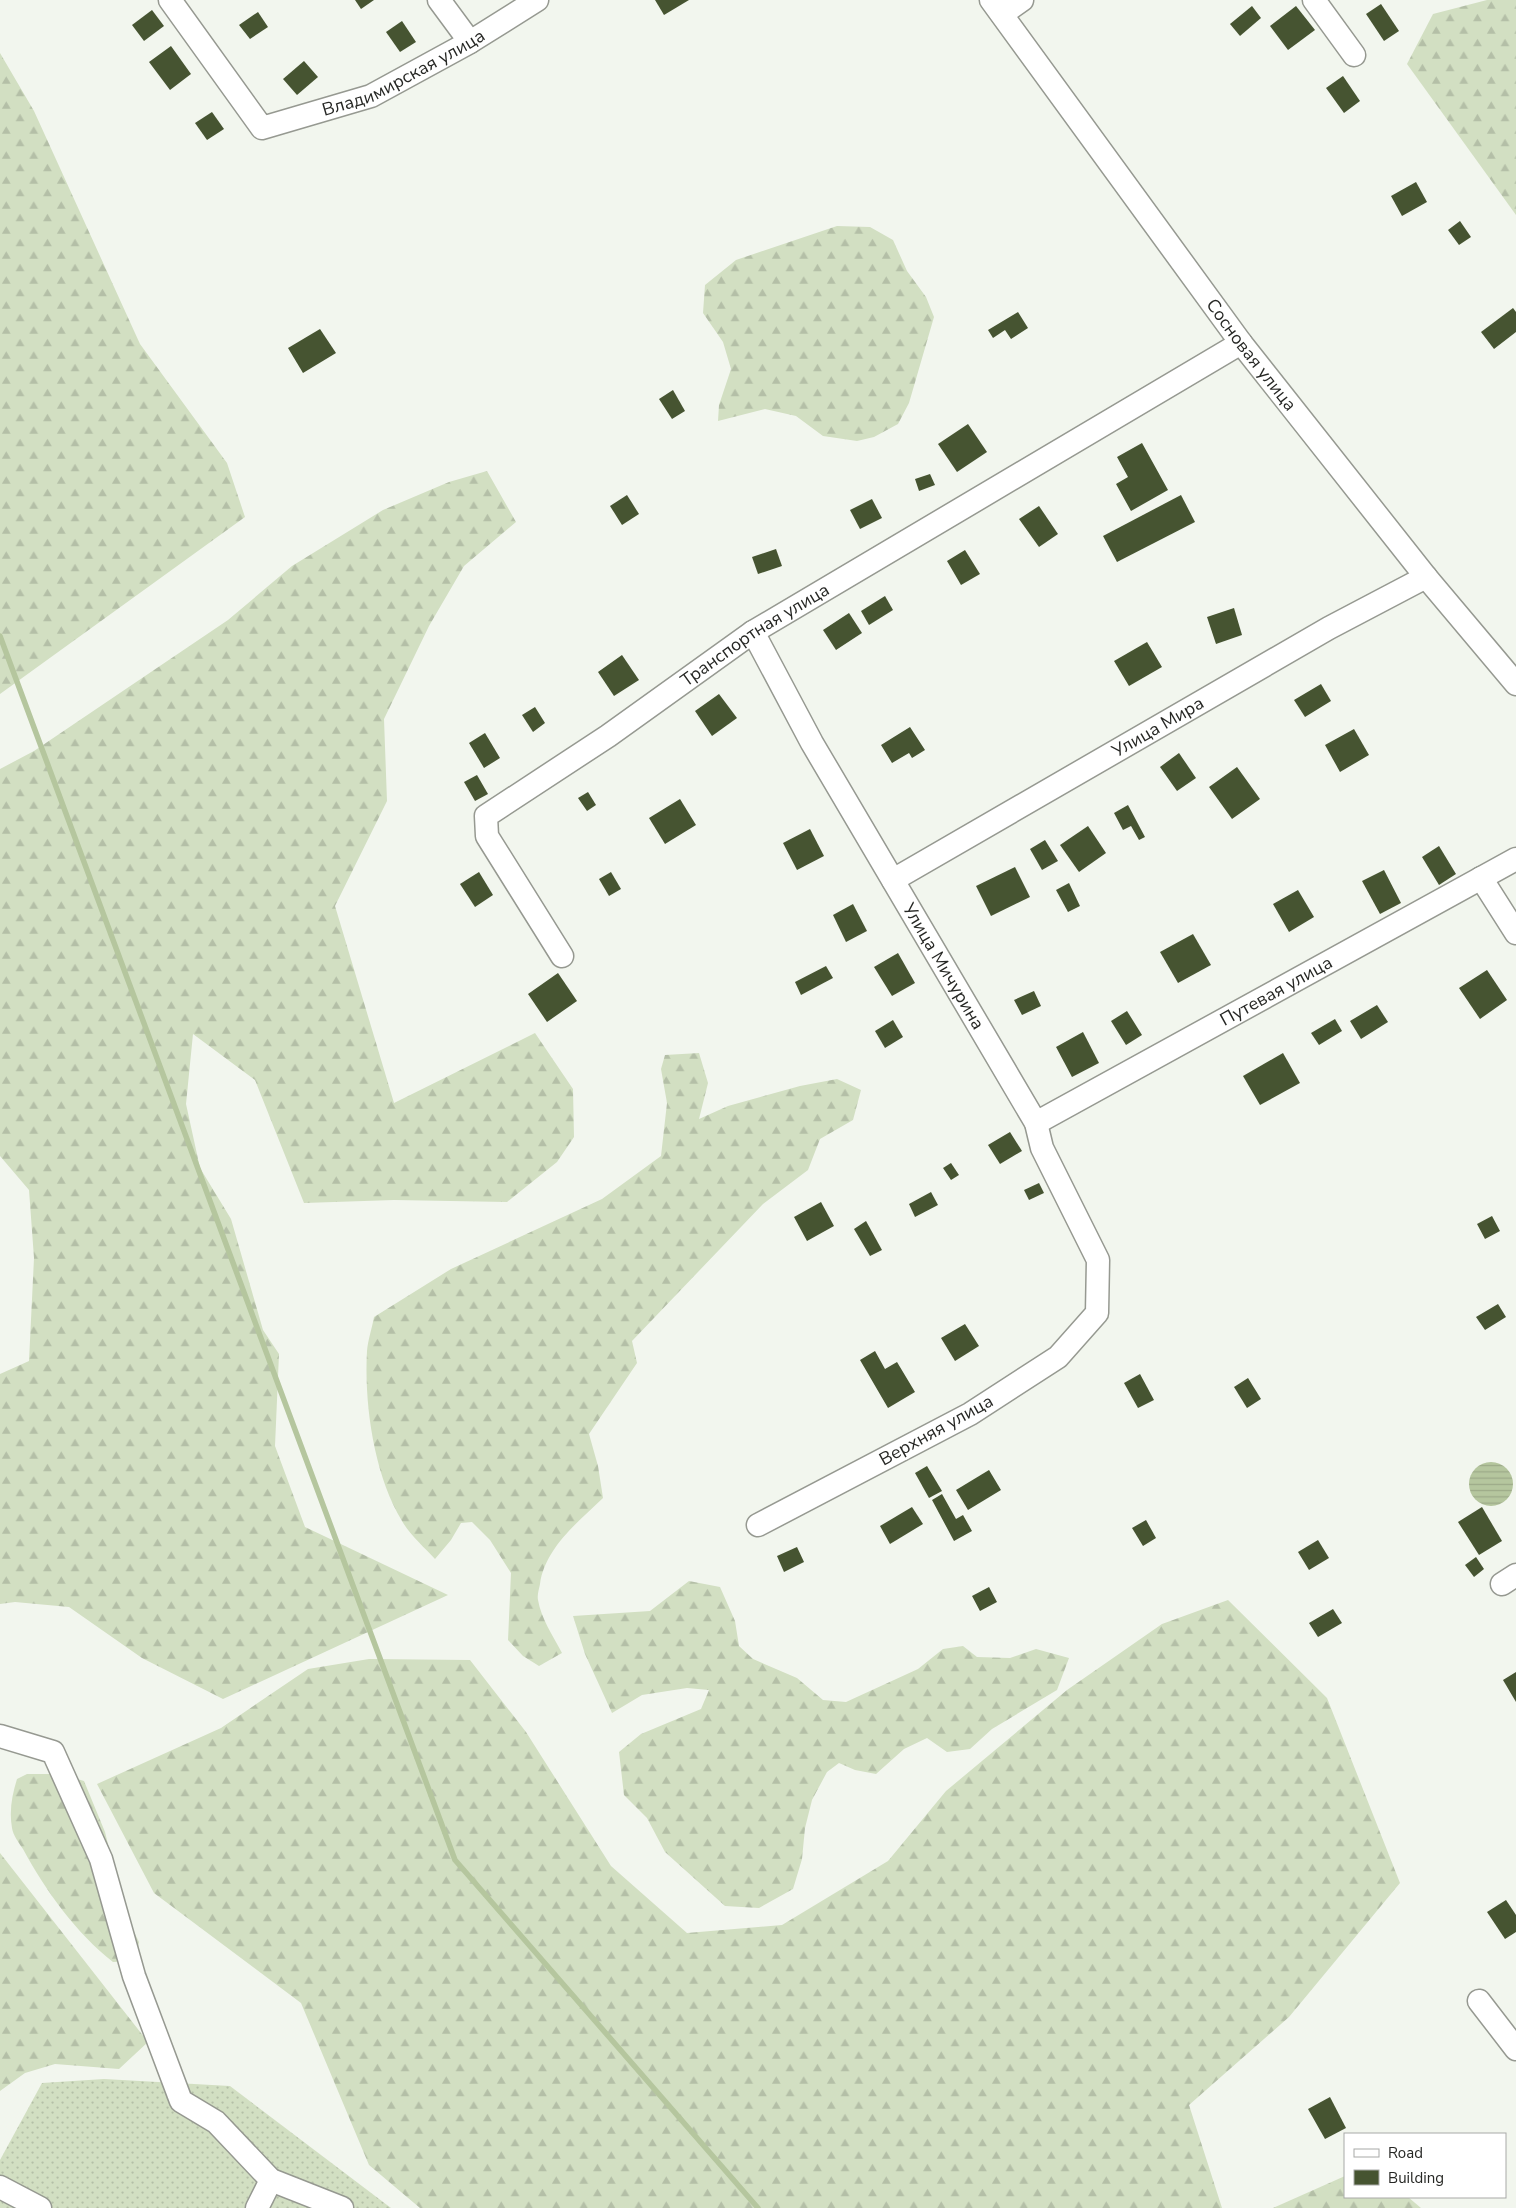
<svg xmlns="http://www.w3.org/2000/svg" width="1516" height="2208" viewBox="0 0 1516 2208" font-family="'Nunito Sans',sans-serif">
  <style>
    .forest { fill: url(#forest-firs) }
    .garden { fill: url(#garden-dots) }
    .water { fill: url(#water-rules) }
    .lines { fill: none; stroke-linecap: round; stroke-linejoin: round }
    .stream { stroke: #b5c69e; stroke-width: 5.5 }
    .building { fill: #465431 }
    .minor-casing { stroke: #969991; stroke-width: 25 }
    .minor { stroke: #fff; stroke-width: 22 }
    .labels { text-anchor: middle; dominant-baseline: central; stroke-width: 5; stroke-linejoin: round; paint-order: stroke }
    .street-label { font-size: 18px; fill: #262724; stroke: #fff }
  </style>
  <defs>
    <pattern id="forest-firs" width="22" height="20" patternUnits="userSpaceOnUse" patternTransform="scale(1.25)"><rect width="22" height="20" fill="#d2dfc2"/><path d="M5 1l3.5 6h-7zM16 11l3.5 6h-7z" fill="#b4bfa7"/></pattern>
    <pattern id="garden-dots" width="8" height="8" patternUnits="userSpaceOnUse" patternTransform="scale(1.25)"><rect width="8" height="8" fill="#d2dfc2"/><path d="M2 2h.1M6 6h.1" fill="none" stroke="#b4bfa7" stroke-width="1.8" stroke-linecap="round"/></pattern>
    <pattern id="water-rules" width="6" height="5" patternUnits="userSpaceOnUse" patternTransform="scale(1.25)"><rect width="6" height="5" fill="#b5c69e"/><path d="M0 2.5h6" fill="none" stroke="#9caa88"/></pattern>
  </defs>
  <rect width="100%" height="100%" fill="#f2f6ee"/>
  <g class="forest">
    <polygon points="1487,0 1516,0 1516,215 1407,64 1433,14"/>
    <polygon points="0,53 34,111 140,344 227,463 245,517 0,694"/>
    <polygon points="837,226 870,227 893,240 907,271 926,297 934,317 909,403 898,424 874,437 857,441 823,436 796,416 765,409 718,421 719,405 731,369 723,342 703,313 705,285 736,260"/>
    <polygon points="487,471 516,522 464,566 429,626 384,719 387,801 335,906 394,1103 535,1033 573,1089 574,1137 557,1162 507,1202 394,1200 304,1203 255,1080 193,1034 186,1104 200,1168 231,1219 263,1330 279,1354 275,1446 305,1527 448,1595 223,1699 142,1658 69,1607 15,1602 0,1604 0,1374 29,1361 34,1258 29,1190 0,1156 0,769 34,751 228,620 292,566 383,510 449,482"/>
    <path d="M699,1053l9,30 -9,36 29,-13 72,-20 37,-7 24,11 -8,30 -33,19 -12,31 -45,34 -131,137 5,22 -48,71 9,32 5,32c-25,24 -58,50 -63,86 -1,5 -3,11 -2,16 3,18 15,36 24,53l-23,13 -16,-10 -15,-16 3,-67 -21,-33 -18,-18 -11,1 -10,17 -16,19c-11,-12 -25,-24 -33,-38 -28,-46 -38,-116 -35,-170 1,-11 5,-23 7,-34l77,-48 151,-70 59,-43 6,-53 -6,-34 4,-14z"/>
    <polygon points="689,1581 720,1587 735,1621 739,1646 753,1659 797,1678 823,1700 846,1702 918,1669 943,1649 963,1646 977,1657 1010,1658 1036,1649 1069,1658 1057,1690 992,1729 970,1749 947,1752 927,1738 904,1749 876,1774 855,1770 839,1763 827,1772 812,1800 805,1828 802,1859 793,1889 759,1908 725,1906 665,1852 647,1818 624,1795 619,1752 641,1734 701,1709 709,1690 687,1688 642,1695 612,1713 585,1654 573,1616 650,1611"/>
    <polygon points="1228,1600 1327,1698 1400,1883 1289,2017 1189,2105 1222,2208 420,2208 369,2165 301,2003 154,1893 97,1784 221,1728 308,1669 369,1659 470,1660 526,1732 611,1866 687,1933 782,1925 888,1861 946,1791 1067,1690 1162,1624"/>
    <path d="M27,1774h34l23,7 21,51 17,69 9,25 8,16 -3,19 -23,1c-36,-28 -68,-72 -90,-113 -4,-6 -10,-14 -11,-21 -3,-17 0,-33 5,-49z"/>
    <polygon points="0,1853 148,2042 119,2069 55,2064 25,2073 0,2091"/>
    <polygon points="1345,2176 1345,2197 1408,2197 1421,2208 1273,2208"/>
  </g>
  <polygon class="garden" points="104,2079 230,2086 391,2208 0,2208 0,2160 42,2083"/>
  <circle class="water" cx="1491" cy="1484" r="22"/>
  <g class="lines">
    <polyline class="stream" points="0,636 455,1860 758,2208"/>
  </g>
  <g class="building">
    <polygon points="355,0 374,0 361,9"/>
    <polygon points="655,0 689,0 664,15"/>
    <polygon points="1381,4 1399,31 1384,41 1366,14"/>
    <polygon points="1252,6 1261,18 1240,36 1230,24"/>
    <polygon points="1296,6 1315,30 1288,50 1270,26"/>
    <polygon points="152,10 164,26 144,41 132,25"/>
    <polygon points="258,12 268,27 250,39 239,25"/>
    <polygon points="402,21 416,42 400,52 386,32"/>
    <polygon points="171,46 191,74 170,90 149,62"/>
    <polygon points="304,61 318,77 297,95 283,79"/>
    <polygon points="1343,76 1360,101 1344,113 1326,88"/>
    <polygon points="212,112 224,129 207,140 195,123"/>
    <polygon points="1416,182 1427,202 1402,216 1391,196"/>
    <polygon points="1460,221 1471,237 1459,245 1448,230"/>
    <polygon points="1513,308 1516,312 1516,332 1494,349 1481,332"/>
    <polygon points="1018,312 1028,328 1011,339 1005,330 993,338 988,330"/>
    <polygon points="320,329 336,353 303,373 288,348"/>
    <polygon points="673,390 685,411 672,419 659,399"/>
    <polygon points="968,424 987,452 957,472 938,444"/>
    <polygon points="1142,443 1168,490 1131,511 1116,484 1128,477 1117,457"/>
    <polygon points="930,474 935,485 919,491 915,479"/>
    <polygon points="627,495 639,514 622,525 610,506"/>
    <polygon points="1181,495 1195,522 1117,562 1103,536"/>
    <polygon points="872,499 882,518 860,529 850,510"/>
    <polygon points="1039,506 1058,534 1039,547 1019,519"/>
    <polygon points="776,549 782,566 758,574 752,557"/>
    <polygon points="965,550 980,574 961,585 947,561"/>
    <polygon points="885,596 893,610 869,625 861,611"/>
    <polygon points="1234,608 1242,635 1216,644 1207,617"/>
    <polygon points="849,613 862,633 836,650 823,630"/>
    <polygon points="1147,642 1162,667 1129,686 1114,661"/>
    <polygon points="622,655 639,680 614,696 598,672"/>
    <polygon points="1321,684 1331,701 1305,717 1294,700"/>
    <polygon points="719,694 737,718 712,736 695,711"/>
    <polygon points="535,707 545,723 533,732 522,715"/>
    <polygon points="910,727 925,750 912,758 909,753 892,763 881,745"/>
    <polygon points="1354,729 1369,755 1340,772 1325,745"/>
    <polygon points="485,733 500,758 484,768 469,743"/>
    <polygon points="1179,753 1196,778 1177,791 1160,767"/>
    <polygon points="1237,767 1260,799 1232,819 1209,787"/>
    <polygon points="477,775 488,794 475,801 464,782"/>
    <polygon points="588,792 596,805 587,811 578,798"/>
    <polygon points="680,799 696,825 665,844 649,818"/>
    <polygon points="1128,805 1145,837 1139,840 1131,826 1123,830 1114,813"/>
    <polygon points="1088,826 1106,853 1079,872 1060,845"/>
    <polygon points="810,829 824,856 797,870 783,843"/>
    <polygon points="1045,840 1058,861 1042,870 1030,849"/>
    <polygon points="1439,846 1456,874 1439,885 1422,857"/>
    <polygon points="1015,867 1030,897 991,916 976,886"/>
    <polygon points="1384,870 1401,903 1380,914 1362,881"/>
    <polygon points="479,872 493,895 475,907 460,884"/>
    <polygon points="611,872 621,889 609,896 599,879"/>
    <polygon points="1069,883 1080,906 1068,912 1056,890"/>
    <polygon points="1298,890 1314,917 1289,932 1273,904"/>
    <polygon points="853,904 867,931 846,942 833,915"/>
    <polygon points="1193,934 1211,965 1178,983 1160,952"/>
    <polygon points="898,953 915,983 892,996 874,967"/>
    <polygon points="826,966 833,978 801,995 795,982"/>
    <polygon points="1487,970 1507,1000 1480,1019 1459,988"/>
    <polygon points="558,973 577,1001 547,1022 528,994"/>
    <polygon points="1034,991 1041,1006 1022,1015 1014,1000"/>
    <polygon points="1377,1005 1388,1022 1361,1039 1350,1021"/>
    <polygon points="1127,1011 1142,1035 1126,1045 1111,1021"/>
    <polygon points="1335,1019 1342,1031 1319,1045 1311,1033"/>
    <polygon points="893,1020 903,1037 885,1048 875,1031"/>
    <polygon points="1083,1032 1099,1063 1072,1077 1056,1047"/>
    <polygon points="1283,1053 1300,1083 1260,1105 1243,1076"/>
    <polygon points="1010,1132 1022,1151 1000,1164 988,1145"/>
    <polygon points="951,1163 959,1175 951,1180 943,1168"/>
    <polygon points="1039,1183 1044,1193 1029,1200 1024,1190"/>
    <polygon points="931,1192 938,1205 915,1217 909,1204"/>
    <polygon points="821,1202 834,1226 807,1241 794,1217"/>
    <polygon points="1492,1216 1500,1231 1485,1239 1477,1224"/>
    <polygon points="866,1221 882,1250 870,1256 854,1229"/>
    <polygon points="1498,1304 1506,1317 1485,1330 1476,1317"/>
    <polygon points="965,1324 979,1346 955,1361 941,1338"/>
    <polygon points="875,1351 885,1369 897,1362 915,1392 888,1408 860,1360"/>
    <polygon points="1140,1374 1154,1400 1138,1408 1124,1383"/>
    <polygon points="1248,1378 1261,1399 1247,1408 1234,1387"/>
    <polygon points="927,1466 942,1491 929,1498 915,1473"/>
    <polygon points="989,1470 1001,1490 968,1510 956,1490"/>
    <polygon points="942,1494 956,1519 963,1515 972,1531 954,1541 932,1500"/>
    <polygon points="912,1507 923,1524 890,1544 880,1526"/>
    <polygon points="1482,1507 1502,1541 1479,1555 1458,1522"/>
    <polygon points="1146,1520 1156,1538 1143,1546 1132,1528"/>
    <polygon points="1318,1540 1329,1558 1309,1570 1298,1552"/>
    <polygon points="797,1547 804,1562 784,1572 777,1556"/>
    <polygon points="1476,1557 1484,1569 1474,1577 1465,1565"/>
    <polygon points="989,1587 997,1602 980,1611 972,1596"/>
    <polygon points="1333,1609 1342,1623 1318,1637 1309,1623"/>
    <polygon points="1516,1672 1516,1702 1503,1680"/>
    <polygon points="1506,1900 1516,1915 1516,1932 1505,1939 1487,1912"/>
    <polygon points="1330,2097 1346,2128 1325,2139 1308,2109"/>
  </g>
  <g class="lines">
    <defs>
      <g id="minor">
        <path id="s1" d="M170,0l92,128 109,-32 99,-54 67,-42"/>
        <polyline points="439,0 470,42"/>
        <path id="s2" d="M991,0l250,343 185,234 90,107"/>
        <polyline points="1314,0 1354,55"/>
        <polyline points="1002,14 1022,0"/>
        <path id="s3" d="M753,632l59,111 224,380 6,25 56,112 -1,53 -39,44 -88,57 -212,111"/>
        <polyline points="1481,878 1516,933"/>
        <path id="s4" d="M893,880l436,-252 97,-51"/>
        <path id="s5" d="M562,956l-75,-120 -1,-20 122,-80 145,-104 488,-289"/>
        <path id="s6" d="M1036,1123l480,-264"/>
        <polyline points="1502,1584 1516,1575"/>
        <polyline points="0,1736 53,1752 101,1859 134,1976 181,2101 216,2122 271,2180 342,2208"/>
        <polyline points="1479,2001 1516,2049"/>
        <polyline points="0,2187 40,2208"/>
        <polyline points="257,2208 271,2180"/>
      </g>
    </defs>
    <use href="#minor" class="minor-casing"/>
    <use href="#minor" class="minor"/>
  </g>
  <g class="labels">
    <g class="street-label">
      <text stroke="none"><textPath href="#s1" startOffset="310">Владимирская улица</textPath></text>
      <text stroke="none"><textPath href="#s2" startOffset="440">Сосновая улица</textPath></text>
      <text stroke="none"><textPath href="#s5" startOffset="486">Транспортная улица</textPath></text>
      <text stroke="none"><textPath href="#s4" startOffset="306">Улица Мира</textPath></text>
      <text stroke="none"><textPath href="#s3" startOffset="385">Улица Мичурина</textPath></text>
      <text stroke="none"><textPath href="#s6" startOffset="274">Путевая улица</textPath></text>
      <text transform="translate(936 1430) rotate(-29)">Верхняя улица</text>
    </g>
  </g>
  <rect x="1344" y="2133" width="162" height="65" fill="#ffffff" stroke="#a8a9a7"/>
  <rect x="1354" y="2149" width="25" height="8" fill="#ffffff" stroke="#a8a9a7"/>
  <text x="1388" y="2158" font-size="15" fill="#262724">Road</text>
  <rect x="1354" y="2170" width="25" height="15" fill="#465431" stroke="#a8a9a7"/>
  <text x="1388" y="2183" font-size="15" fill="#262724">Building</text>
</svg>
